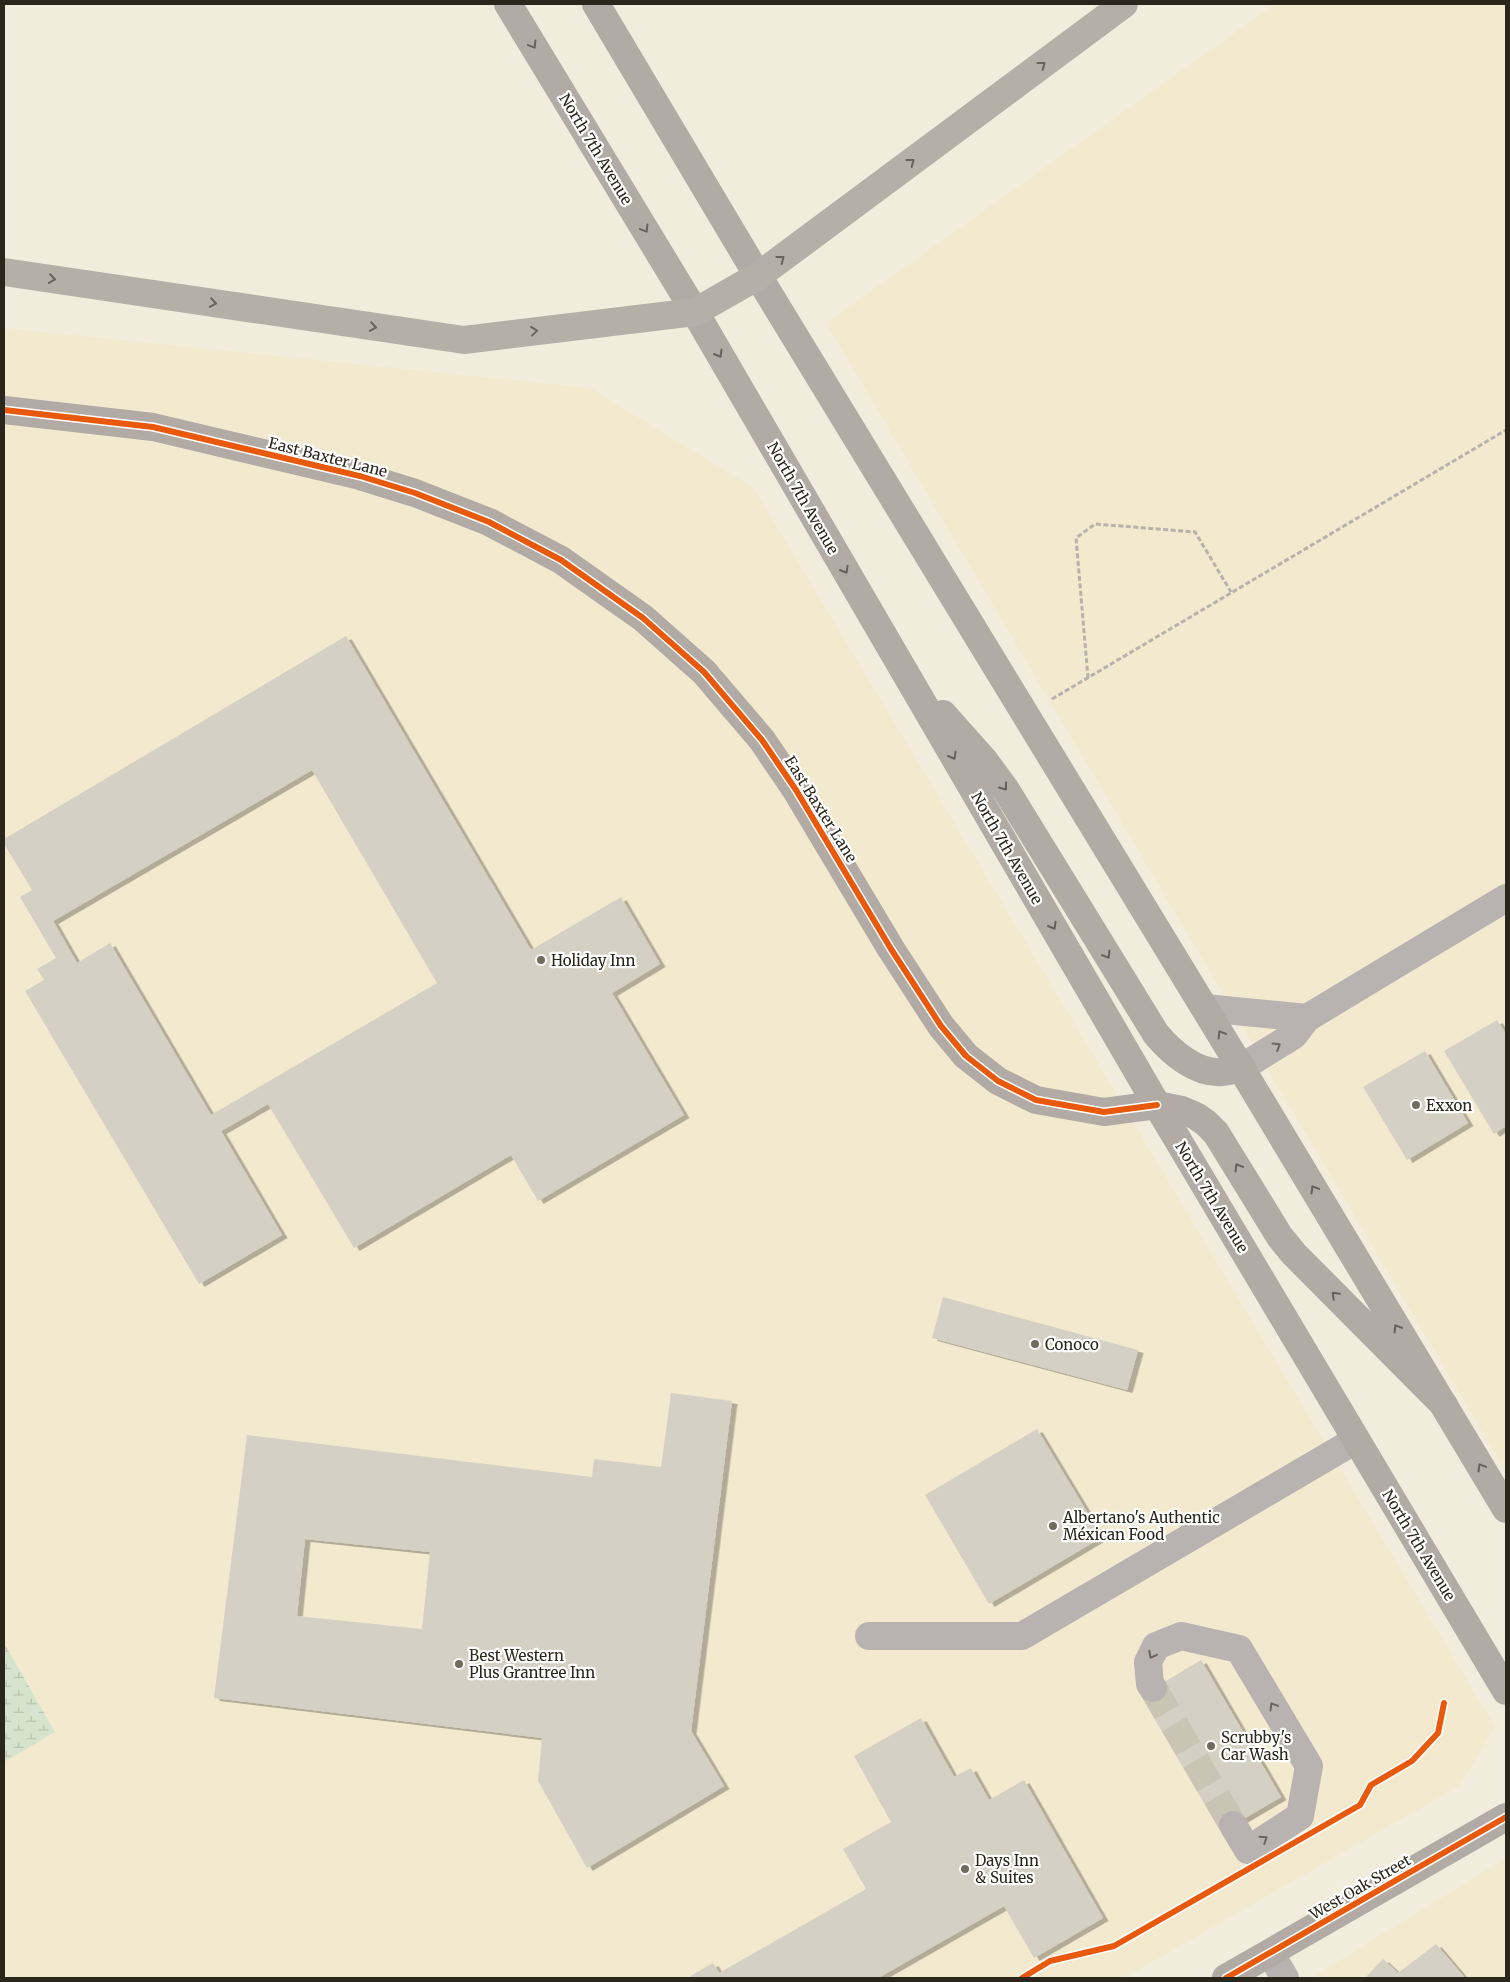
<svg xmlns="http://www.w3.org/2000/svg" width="1510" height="1982" viewBox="0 0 1510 1982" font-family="Merriweather,serif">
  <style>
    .built { fill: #f3e9ce }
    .wetland { fill: url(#wetland-marsh) }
    .building { fill: #d5d0c4; fill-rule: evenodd; filter: url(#shadow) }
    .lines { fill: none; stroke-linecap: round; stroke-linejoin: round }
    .minor-tunnel { stroke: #cac4b5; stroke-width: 28; stroke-dasharray: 28 14; stroke-linecap: butt }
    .path { stroke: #b7b2ac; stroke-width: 3; stroke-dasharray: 5 2.5; stroke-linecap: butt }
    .minor { stroke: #b8b3b1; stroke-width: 28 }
    .major { stroke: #b1aaa5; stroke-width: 28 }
    .highway { stroke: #b6afa8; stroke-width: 28 }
    .cycleway-casing { stroke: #fff; stroke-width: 9 }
    .cycleway { stroke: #e8590c; stroke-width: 6 }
    .oneway { stroke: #676159 }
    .oneway2 { stroke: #69645a }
    .oneway3 { stroke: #6a655e }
    .poi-dot { fill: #706b5f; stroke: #fff; stroke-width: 2 }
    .labels { text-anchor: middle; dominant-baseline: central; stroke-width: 4.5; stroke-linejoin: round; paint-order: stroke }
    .street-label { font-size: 15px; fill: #2a261b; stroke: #fff }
    .poi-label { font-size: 15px; fill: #2a261b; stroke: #fff; text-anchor: start }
  </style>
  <defs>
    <pattern id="wetland-marsh" width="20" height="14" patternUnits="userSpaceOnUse" patternTransform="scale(1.25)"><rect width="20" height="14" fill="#d6e4ce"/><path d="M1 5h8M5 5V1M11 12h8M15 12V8" fill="none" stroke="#b8c3b0"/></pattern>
    <filter id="shadow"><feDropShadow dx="5.5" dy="3" stdDeviation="0" flood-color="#0004"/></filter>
  </defs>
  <rect width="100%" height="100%" fill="#f2ecdc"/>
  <g class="built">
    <polygon points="1275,4 1506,4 1506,1472 826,323"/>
    <polygon points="4,328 590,388 754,488 1495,1727 1459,1786 1124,1978 4,1978 4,1762 55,1732 4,1643"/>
    <polygon points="1506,1858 1506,1978 1311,1978"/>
  </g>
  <polygon class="wetland" points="4,1643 55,1732 4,1762"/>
  <g class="building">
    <path d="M346,636l185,314 90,-53 39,67 -48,29 72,122 -146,86 -27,-46 -157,93 -86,-144 -47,27 61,104 -83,49 -174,-293 19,-11 -7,-11 19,-11 -36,-61 12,-7 -28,-46v-5zM312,770l125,213 -226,132 -101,-172 -33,20 -24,-42z"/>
    <polygon points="1497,1020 1506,1034 1506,1126 1494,1134 1444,1051"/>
    <polygon points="1425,1051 1468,1123 1407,1160 1363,1087"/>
    <polygon points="943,1297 1138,1350 1127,1390 932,1338"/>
    <path d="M671,1393l61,8 -41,330 33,55 -137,82 -49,-87 4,-43 -328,-40 33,-263 345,42 2,-18 67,8zM305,1539l125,13 -8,77 -125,-13z"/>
    <polygon points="1037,1429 1102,1537 989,1604 925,1495"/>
    <polygon points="1201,1660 1281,1797 1221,1832 1141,1696"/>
    <polygon points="921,1718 954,1777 971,1768 989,1800 1024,1780 1103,1918 1034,1958 1004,1906 878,1978 687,1978 713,1963 719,1973 866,1889 843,1849 891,1822 854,1756"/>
    <polygon points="1436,1944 1465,1978 1365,1978 1383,1959 1398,1973"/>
  </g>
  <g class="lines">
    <polyline class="minor-tunnel" points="1153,1688 1233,1825"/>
    <g class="path">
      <polyline points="1088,678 1076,538 1095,524 1195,532 1231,592"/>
      <polyline points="1052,699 1506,430"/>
    </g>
    <g class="minor">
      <polyline points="1205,1008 1307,1018"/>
      <polyline points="1241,1068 1294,1035 1307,1018 1506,898"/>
      <polyline points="869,1636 1022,1636 1356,1440"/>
      <polyline points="1153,1688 1150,1684 1148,1662 1156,1646 1181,1636 1239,1649 1309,1766 1300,1816 1248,1850 1233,1825"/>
      <polyline points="1270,1953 1285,1978"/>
    </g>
    <g class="major">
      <polyline points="508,4 695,312 1157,1105 1506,1691"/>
      <polyline points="596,4 758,276 1241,1068 1506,1509"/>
      <polyline points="4,410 153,427 360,476 415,493 489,522 561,560 643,618 704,672 762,740 796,790 891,949 941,1026 966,1056 998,1081 1036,1100 1104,1112 1157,1105 1182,1110 1196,1116 1206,1123 1216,1133 1280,1237 1294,1254 1444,1405"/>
      <path d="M943,714l41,46 22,30 150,244c15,18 40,40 66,38 6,0 13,-3 19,-4"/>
      <polyline points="1226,1978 1506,1817"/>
    </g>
    <polyline class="highway" points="4,272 464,340 695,312 758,276 1124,4"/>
    <defs>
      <g id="cycleway">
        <polyline points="4,410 153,427 360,476 415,493 489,522 561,560 643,618 704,672 762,740 796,790 891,949 941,1026 966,1056 998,1081 1036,1100 1104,1112 1157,1105"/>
        <polyline points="1022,1978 1050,1961 1114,1946 1360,1805 1371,1785 1412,1761 1438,1733 1444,1703"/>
        <polyline points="1226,1978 1506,1817"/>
      </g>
    </defs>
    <use href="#cycleway" class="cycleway-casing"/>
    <use href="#cycleway" class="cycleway"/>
  </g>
  <defs><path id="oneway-chevron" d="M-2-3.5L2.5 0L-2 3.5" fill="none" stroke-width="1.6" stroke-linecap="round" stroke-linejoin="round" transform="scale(1.25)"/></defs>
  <g class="oneway">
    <use href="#oneway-chevron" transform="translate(533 45) rotate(59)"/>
    <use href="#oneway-chevron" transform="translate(645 229) rotate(59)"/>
    <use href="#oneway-chevron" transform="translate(719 354) rotate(60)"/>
    <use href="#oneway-chevron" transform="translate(845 570) rotate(60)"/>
    <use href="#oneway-chevron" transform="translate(953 756) rotate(60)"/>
    <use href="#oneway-chevron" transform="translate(1004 787) rotate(54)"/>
    <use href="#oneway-chevron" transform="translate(1053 926) rotate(60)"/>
    <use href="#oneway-chevron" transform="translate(1107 955) rotate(59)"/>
    <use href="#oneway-chevron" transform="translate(1221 1034) rotate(-121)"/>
    <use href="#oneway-chevron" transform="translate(1238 1167) rotate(-121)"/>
    <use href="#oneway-chevron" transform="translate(1314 1189) rotate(-121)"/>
    <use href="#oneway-chevron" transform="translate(1335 1295) rotate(-135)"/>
    <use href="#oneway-chevron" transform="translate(1397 1328) rotate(-121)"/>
    <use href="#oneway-chevron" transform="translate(1481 1467) rotate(-121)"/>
  </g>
  <g class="oneway2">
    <use href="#oneway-chevron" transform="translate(1042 65) rotate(-37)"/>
    <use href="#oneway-chevron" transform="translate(911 162) rotate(-37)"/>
    <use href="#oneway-chevron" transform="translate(781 259) rotate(-37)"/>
    <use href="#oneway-chevron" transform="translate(52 279) rotate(8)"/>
    <use href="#oneway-chevron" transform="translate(213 303) rotate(8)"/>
    <use href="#oneway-chevron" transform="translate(373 327) rotate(8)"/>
    <use href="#oneway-chevron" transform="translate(534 331) rotate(-7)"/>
  </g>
  <g class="oneway3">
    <use href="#oneway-chevron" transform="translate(1277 1046) rotate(-32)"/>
    <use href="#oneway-chevron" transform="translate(1152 1655) rotate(118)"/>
    <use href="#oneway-chevron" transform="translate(1273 1706) rotate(-121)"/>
    <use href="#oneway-chevron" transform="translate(1264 1839) rotate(-33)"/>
  </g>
  <g class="poi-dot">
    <circle cx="541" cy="960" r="5"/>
    <circle cx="1416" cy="1105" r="5"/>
    <circle cx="1035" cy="1344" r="5"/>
    <circle cx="1053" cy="1526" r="5"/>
    <circle cx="459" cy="1664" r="5"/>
    <circle cx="1211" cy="1746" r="5"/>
    <circle cx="965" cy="1869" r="5"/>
  </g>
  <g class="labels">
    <g class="street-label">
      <text transform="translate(596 149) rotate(59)">North 7th Avenue</text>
      <text transform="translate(328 457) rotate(14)">East Baxter Lane</text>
      <text transform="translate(803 498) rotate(60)">North 7th Avenue</text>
      <text transform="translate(821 809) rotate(58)">East Baxter Lane</text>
      <text transform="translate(1007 848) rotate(60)">North 7th Avenue</text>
      <text transform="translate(1212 1197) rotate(59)">North 7th Avenue</text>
      <text transform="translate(1419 1545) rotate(59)">North 7th Avenue</text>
      <text transform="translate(1360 1887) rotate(-30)">West Oak Street</text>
    </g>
    <g class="poi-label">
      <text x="551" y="960">Holiday Inn</text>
      <text x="1426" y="1105">Exxon</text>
      <text x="1045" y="1344">Conoco</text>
      <text x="1063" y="1517">Albertano's Authentic<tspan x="1063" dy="17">Méxican Food</tspan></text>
      <text x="469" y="1655">Best Western<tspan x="469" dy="17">Plus Grantree Inn</tspan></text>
      <text x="1221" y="1737">Scrubby's<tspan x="1221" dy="17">Car Wash</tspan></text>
      <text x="975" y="1860">Days Inn<tspan x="975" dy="17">&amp; Suites</tspan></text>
    </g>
  </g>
  <rect width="1510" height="1982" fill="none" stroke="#2a261b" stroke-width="10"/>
</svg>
